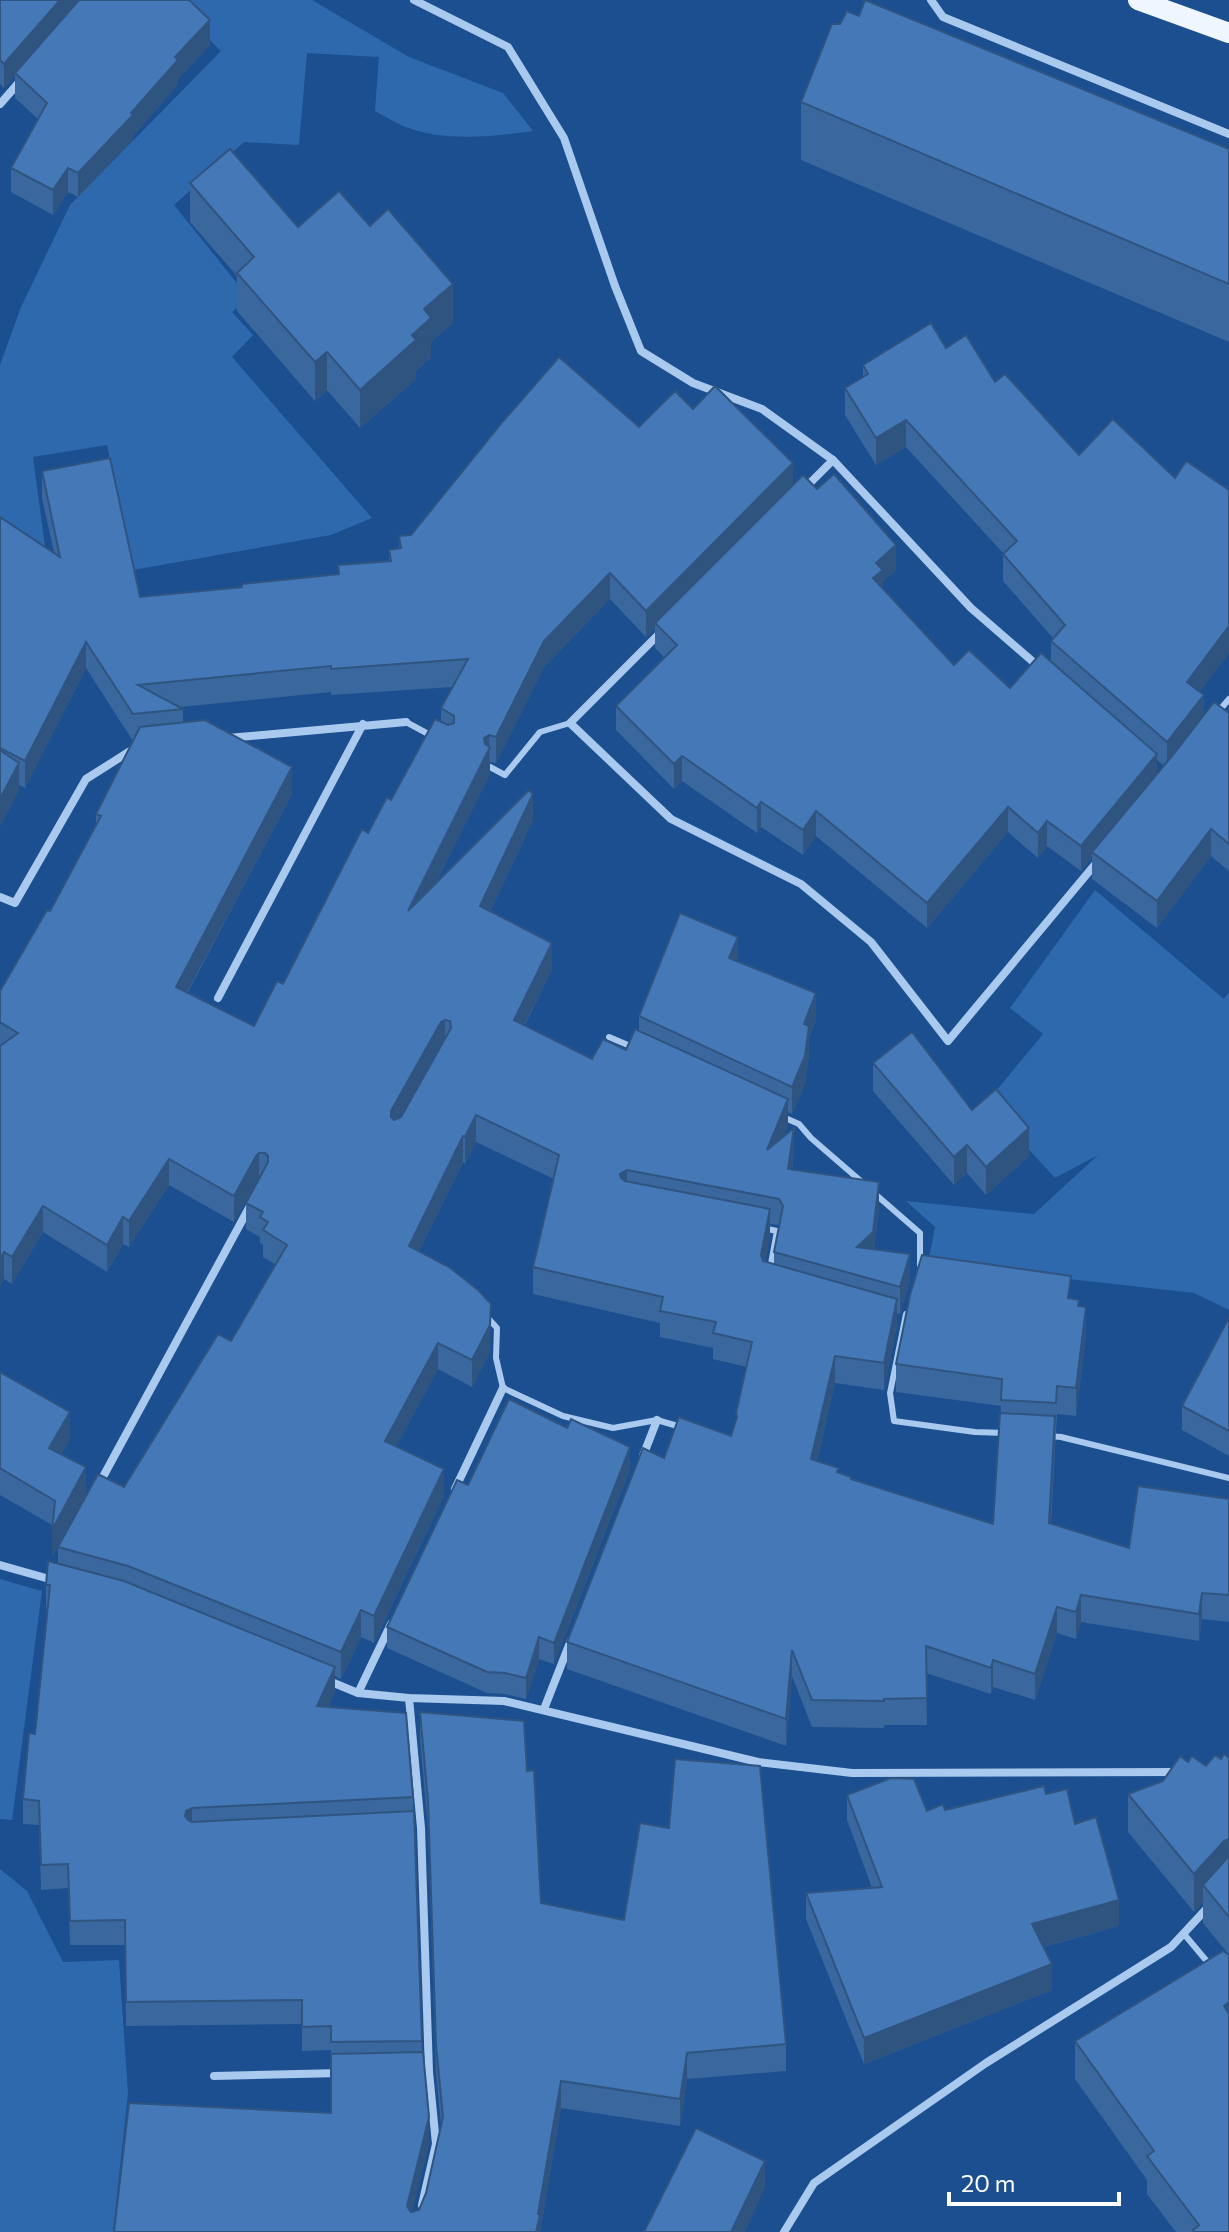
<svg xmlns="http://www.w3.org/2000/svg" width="1229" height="2232" viewBox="0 0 1229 2232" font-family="Commissioner,sans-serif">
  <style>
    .green { fill: #2e69ad }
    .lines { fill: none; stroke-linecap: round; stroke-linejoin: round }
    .lane { stroke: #a9c9ee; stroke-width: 6 }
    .street { stroke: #a9c9ee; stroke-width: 8 }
    .primary { stroke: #f0f6ff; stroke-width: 20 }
    .wall { fill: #3a679d; fill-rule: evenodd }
    .shaded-wall { fill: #305480 }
    .building { fill: #4478b7; stroke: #305480; stroke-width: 2; fill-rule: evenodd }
  </style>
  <rect width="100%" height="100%" fill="#1b4f8f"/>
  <g class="green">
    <path d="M169,0h143l97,57 94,36 30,38c-42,6 -90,11 -130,-5 -10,-5 -19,-10 -28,-15l4,-54 -72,-4 -8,92 -55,-3 -70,63 75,93 -17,14 21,23 -21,22 140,161 -41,17 -198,35 -26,-125 -74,12 12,89 -24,11 -21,62v-254l21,-58 49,-102 151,-154z"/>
    <polygon points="1095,890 1224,999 1229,992 1229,1310 1194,1293 928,1263 935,1227 906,1201 1034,1214 1098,1155 1055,1178 986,1103 1043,1034 1010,1008"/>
    <polygon points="0,1579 42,1591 12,1820 0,1819"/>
    <polygon points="0,1869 27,1891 63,1962 119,1960 128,2093 113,2232 0,2232"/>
  </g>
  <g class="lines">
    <g class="lane">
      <polyline points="1218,712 1229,699"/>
      <polyline points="406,722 432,736"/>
      <polyline points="490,767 505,775 540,732 570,723"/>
      <polyline points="609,1037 635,1048"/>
      <polyline points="783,1117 799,1124 811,1138 863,1183"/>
      <polyline points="874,1193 920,1233 920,1265"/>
      <polyline points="763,1228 777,1231 770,1269"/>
      <polyline points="906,1314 890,1393 894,1421 975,1432 1005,1433"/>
      <polyline points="487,1317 497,1328 496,1358 503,1388 563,1416 613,1428 657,1420 681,1427"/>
      <polyline points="1048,1436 1061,1437 1229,1478"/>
      <polyline points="1184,1934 1210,1965"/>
    </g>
    <g class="street">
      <polyline points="414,0 508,47 564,138 615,286 641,351 693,383 762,409 833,460 971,608 1039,667"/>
      <polyline points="931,0 943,17 1229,134"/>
      <polyline points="0,104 22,79"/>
      <polyline points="805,488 833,460"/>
      <polyline points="663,630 570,723 671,819 801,884 871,942 948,1041 1097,862"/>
      <polyline points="228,738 406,722"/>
      <polyline points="0,897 15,903 86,779 135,748"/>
      <polyline points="218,998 363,724"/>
      <polyline points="643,1456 657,1420"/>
      <polyline points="98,1486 250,1206"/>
      <polyline points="455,1489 503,1388"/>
      <polyline points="0,1565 53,1580"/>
      <polyline points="329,1681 358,1693 409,1698 504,1701 758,1762 852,1773 1176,1772"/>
      <polyline points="358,1693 391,1624"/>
      <polyline points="409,1698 421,1828 429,2072 436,2144 422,2205"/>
      <polyline points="544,1709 571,1640"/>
      <polyline points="214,2076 341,2073"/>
      <polyline points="784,2232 814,2183 986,2063 1171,1947 1210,1905"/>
    </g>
    <polyline class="primary" points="1138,0 1229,33"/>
  </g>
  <g class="wall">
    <polygon points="0,0 210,45 178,79 178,84 133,136 133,140 78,197 68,192 53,215 11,192 11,168 38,119 15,98 15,76 4,88 0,84"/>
    <polygon points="859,16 1229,149 1229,342 801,160 801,102 840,24"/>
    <polygon points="190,183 298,227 453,323 431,342 431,357 416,371 416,379 360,428 327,390 315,401 237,311 237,276 190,222"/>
    <path d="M946,348l49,34 205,310 4,22 25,-1v158l-18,-15 -54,72 -65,-49v-22l-11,14 -34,-25 -9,12 -30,-26 -81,96 -111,-92 -13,19 -42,-28 -4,6 -75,-52 -8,8 -58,-59v-24l48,-49 -9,-9v-20l-9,9 -36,-38 -66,68 -48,96 -6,-1v12l-55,110 98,-64 -43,92 62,57 -27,56 67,34 34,-9 13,-19v-15l99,-55 78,59 -7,18v16l-4,30 -13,30 -4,-2v13l-5,12 11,17 -2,16 87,38 -5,41 36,32 -10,33 -3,-1v12l-13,65 -49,-7 -18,78 34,18 142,45 8,-118 -105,-14v-28l175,-65 8,7 7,29 -10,81 -19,-2 -6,110 78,24 100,-49v123l-27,-3 -3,22 -118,-19 -5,17 -19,-6 -22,67 -42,-13 -2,7 -65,-21 1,52h-43v3l-72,-1 -20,-51 -6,70 -219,-77v-27l97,-184 67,-22 5,-16v-7l11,-46 -34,-8v-11l-53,-11v-14l-127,-29v-27l21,-88 -78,-37 -11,22 -2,-2 -44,89 71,101 -18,35 -34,-18 -42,77 48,49 -70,148 -13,-6 -20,42 -6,-3v15l-7,16 85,90 9,255 7,92 -17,67 7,-1 7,-17 15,-68 -5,-53 -8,-244 -8,-89v-27l107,59 14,132 245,141v27l-99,8 -7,47 -119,-18 -21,124h-426l217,-119v-63l-29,1v-27l-176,2 -1,-81h-55l-2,-57 -27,2 -2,-65 -16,-1v-25l12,-65 13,-125h-2v-24l12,-21v-17l66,-60 107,-146 45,-76 -13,-8v-12l-3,-2v-6l-14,-8v-26l13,-23 -3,3 -22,39 -65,-37 -40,62 -6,-3 -16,28 -64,-40 -31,52 -8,-5 -4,7v-295l50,-80 46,-87v-10l37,-73 -47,-73 -61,120 -6,-3v5l-19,36v-309l54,35 -12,-54v-27l98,126 102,-10 96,-13v-9l51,-3v-12l10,-2v-12l12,-1 228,-108 54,-18 100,76 103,85 -13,11v8l71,76 56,23 41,-27v-20l2,-3 -50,-57v-28l-97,-106 -30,18 -31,-50v-27l18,-11v-12zM453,687l-12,21v14l-50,78 -23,33 -85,151 -29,42 -66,-34 104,-198 -109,-71v-14l-3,-2 151,-15v3zM1157,760l7,6 -7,8zM770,1224l9,1 -5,27v12l-9,-2 5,-26z"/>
    <polygon points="873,1063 972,1110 1029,1156 986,1195 967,1173 954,1185 873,1091"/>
    <polygon points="1229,1318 1229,1456 1182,1430 1182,1406"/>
    <polygon points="0,1372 70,1439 61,1454 86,1494 52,1557 52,1525 0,1495"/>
    <polygon points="630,1469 554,1664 539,1659 526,1699 505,1694 487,1693 387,1648 387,1627 468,1485"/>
    <polygon points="1229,1758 1229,1955 1203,1923 1203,1902 1194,1912 1128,1832 1128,1794 1163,1781 1188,1762 1206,1766 1221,1759"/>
    <polygon points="1046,1794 1075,1824 1119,1926 1044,1947 1052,1990 864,2064 806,1919 806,1893 872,1888 847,1820 847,1795 927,1811 945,1810"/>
    <polygon points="1228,1956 1229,2232 1176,2232 1147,2194 1147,2180 1075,2079 1075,2041"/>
  </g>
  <g class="shaded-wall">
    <polygon points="60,0 82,0 15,73 15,76 4,88 4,64"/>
    <polygon points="210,20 210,45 178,79 178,84 133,136 133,140 78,197 78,173 131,113 175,57"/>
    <polygon points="68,168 68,192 53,215 53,190"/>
    <polygon points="453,284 453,323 431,342 431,357 416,371 416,379 360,428 360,390 412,335 424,309"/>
    <polygon points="327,352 327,390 315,401 315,362"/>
    <polygon points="906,420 906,447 876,465 876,438"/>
    <polygon points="793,463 793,490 655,623 655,628 646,637 646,611"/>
    <polygon points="896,545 896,570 883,581 883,595 873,578 876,563"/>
    <polygon points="610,573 610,599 544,667 496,763 496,737 544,641"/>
    <polygon points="1229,626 1229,653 1187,709 1187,682"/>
    <polygon points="86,642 86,668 25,788 25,761"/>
    <polygon points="1204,695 1204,721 1167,769 1167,742"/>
    <polygon points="489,735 490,774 408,937 408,911 484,738"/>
    <polygon points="1157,754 1157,779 1092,852 1092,857 1081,871 1081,846"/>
    <polygon points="682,756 682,781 674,789 674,764"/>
    <polygon points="19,763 19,790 0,826 0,799"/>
    <polygon points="292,767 292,794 176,1013 176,987"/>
    <polygon points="533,794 533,820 480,933 480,906"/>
    <polygon points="761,802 761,827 757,833 757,808"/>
    <polygon points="1008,807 1008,832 927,928 927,903"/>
    <polygon points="816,811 816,836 803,855 803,830"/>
    <polygon points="1047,821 1047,846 1038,858 1038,833"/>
    <polygon points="1211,829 1211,856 1157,928 1157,901"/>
    <polygon points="738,937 738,964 729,958"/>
    <polygon points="552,943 552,969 514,1046 514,1020"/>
    <polygon points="816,993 816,1020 809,1038 809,1054 805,1084 792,1114 792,1087 804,1024"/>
    <polygon points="445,1020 445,1046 391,1143 391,1111 441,1022"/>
    <polygon points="788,1099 788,1125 767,1177 767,1150"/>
    <polygon points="476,1115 476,1142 465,1164 465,1137"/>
    <polygon points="794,1128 794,1154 788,1196 788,1169"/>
    <polygon points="1029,1128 1029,1156 986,1195 986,1167"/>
    <polygon points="463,1136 463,1162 409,1272 409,1246"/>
    <polygon points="967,1145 967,1173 954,1185 954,1157"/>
    <polygon points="259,1153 259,1180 256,1183 234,1222 234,1196 256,1156"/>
    <polygon points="169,1159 169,1185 129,1247 129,1221"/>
    <polygon points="627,1170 627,1196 620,1200 620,1174"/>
    <polygon points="879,1182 879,1208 873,1258 857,1247"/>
    <polygon points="43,1206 43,1232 12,1284 12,1257"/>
    <polygon points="770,1209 770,1236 761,1282 761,1255"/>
    <polygon points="123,1217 123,1244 107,1272 107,1245"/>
    <polygon points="4,1252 4,1279 0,1286 0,1260"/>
    <polygon points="910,1254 910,1281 900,1314 900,1287"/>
    <polygon points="897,1299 897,1325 884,1390 884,1363"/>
    <polygon points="491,1304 490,1352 472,1387 472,1360"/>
    <polygon points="1086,1307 1086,1335 1076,1416 1076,1388"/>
    <polygon points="438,1343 438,1369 385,1467 385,1441"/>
    <polygon points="835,1356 835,1383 811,1485 811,1459"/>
    <polygon points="70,1412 70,1439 49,1475 49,1448"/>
    <polygon points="1055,1416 1055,1443 1049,1550 1049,1523"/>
    <polygon points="630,1447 630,1469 554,1664 554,1643"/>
    <polygon points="86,1467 86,1494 52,1557 52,1530"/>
    <polygon points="444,1469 444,1495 374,1643 374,1616"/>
    <polygon points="1202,1593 1202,1619 1199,1641 1199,1614"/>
    <polygon points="1081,1595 1081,1622 1076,1639 1076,1612"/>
    <polygon points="1057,1607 1057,1633 1035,1700 1035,1674"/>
    <polygon points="361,1610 361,1637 341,1679 341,1652"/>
    <polygon points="539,1637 539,1659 526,1699 526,1678"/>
    <polygon points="792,1650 792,1676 786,1746 786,1719"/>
    <polygon points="993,1660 993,1687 991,1694 991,1668"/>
    <polygon points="335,1667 335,1691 317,1730 317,1706"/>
    <polygon points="192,1808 192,1832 185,1816 186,1811"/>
    <polygon points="1229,1839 1229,1877 1203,1885 1203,1902 1194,1912 1194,1874 1224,1841"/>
    <polygon points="1119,1900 1119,1926 1032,1950 1032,1924"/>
    <polygon points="1052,1964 1052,1990 864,2064 864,2038"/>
    <polygon points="1229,2002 1229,2040 1224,2006"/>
    <polygon points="687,2053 687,2079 680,2126 680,2099"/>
    <polygon points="561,2081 561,2108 540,2232 536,2232 538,2214"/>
    <polygon points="429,2117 429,2144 407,2232 407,2206"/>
    <polygon points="765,2161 765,2188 745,2232 731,2232"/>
  </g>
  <g class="building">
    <polygon points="0,0 60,0 4,64 0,60"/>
    <polygon points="79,0 189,0 210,20 175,57 178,60 131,113 133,115 78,173 68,168 53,190 11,168 47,103 15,73"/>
    <polygon points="865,0 1229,149 1229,284 801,102 832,24 840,24 847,11 859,16"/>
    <polygon points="230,149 298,227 339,191 370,226 388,209 453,284 424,309 431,318 412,335 416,340 360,390 327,352 315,362 237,273 254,257 190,183"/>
    <polygon points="931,323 946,348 966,335 995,382 1005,374 1079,455 1113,419 1175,478 1186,461 1229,490 1229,626 1187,682 1204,695 1167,742 1051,641 1065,625 1003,554 1017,541 906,420 876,438 845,388 868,374 863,365"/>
    <path d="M559,357l80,70 36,-36 18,18 22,-23 78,77 -147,148 -36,-38 -66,68 -48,96 -7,-2 -5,3 1,6 5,3 -82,164 121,-121 4,4 -53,112 72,37 -38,77 78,39 11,-20 23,11 9,-21 153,70 -21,51 27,-22 -6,41 91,13 -6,50 -16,15 53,7 -10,33 -126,-35 9,-46 -4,-7 -152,-29 -7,4 1,4 4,3 145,28 -9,46 2,6 134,38 -13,64 -49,-7 -24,103 28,9 -2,4 14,5v2l142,45 7,-111 55,3 -6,107 80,25 9,-62 91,13v96l-27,-2 -3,21 -118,-19 -5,17 -19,-5 -22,67 -42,-14 -2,8 -65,-22 1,52 -43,1v2l-72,-1 -20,-50 -6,69 -219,-77 76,-194 21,10 15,-41 52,19 6,-19 -1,-4 16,-71 -39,-9 3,-11 -56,-11 3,-14 -130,-30 26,-112 -83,-40 -11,22 -2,-1 -54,110 40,21 29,23 13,14 -1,21 -18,35 -34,-17 -53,98 59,28 -70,147 -13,-6 -20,42 -213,-86 -70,-19 40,-73 26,13 94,-153 13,7 56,-96 -24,-15 5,-8 -8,-5 3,-5 -17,-9 22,-41v-6l-3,-3h-6l-3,3 -22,40 -65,-37 -40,62 -6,-4 -16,28 -64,-39 -31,51 -8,-5 -4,8v-214l18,-13 -18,-11v-31l47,-81 3,1 51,-95 -5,-2 44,-87 65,-7 87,47 -116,220 78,39 23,-45 6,3 79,-155 6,4 19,-36 4,3 44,-81 13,6 6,-2v-7l-13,-8 27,-49 -137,10v-3l-193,19 45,24 -50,5 -47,-72 -61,119 -25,-13v-231l60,40 -18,-86 68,-13 30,139 102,-10v-3l97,-10 -1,-9 53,-4 -2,-11 12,-2 -2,-12 12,-1 88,-109zM445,1020l5,1 1,7 -50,89 -7,3 -3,-3v-6l50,-89z"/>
    <polygon points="834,474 896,545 876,563 883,570 873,578 954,665 969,650 1010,688 1041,653 1157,754 1081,846 1047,821 1038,833 1008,807 927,903 816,811 803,830 761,802 757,808 682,756 674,764 616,706 677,645 655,623 803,475 817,489"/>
    <polygon points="1214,702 1229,713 1229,844 1211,829 1157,901 1092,852 1172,756"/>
    <polygon points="0,750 19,763 0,799"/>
    <polygon points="680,913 738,937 729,958 816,993 804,1024 809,1026 805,1056 792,1087 639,1016"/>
    <polygon points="912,1032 972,1110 996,1089 1029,1128 986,1167 967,1145 954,1157 873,1063"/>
    <polygon points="922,1255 1071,1276 1068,1298 1079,1300 1078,1306 1086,1307 1076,1388 1057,1386 1056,1403 1001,1400 1002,1379 896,1364 910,1295"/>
    <polygon points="1229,1318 1229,1431 1182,1406"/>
    <polygon points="0,1372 70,1412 49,1448 86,1467 52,1530 55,1501 0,1468"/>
    <polygon points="509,1399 567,1428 571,1419 630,1447 554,1643 539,1637 526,1678 505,1673 487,1672 387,1627 457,1480 468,1485"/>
    <polygon points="48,1561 124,1581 335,1667 317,1706 406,1713 413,1797 192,1808 186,1811 185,1816 188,1820 192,1822 414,1811 422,2041 331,2042 331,2026 302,2027 302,2000 126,2002 125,1920 70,1921 68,1864 41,1865 39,1801 23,1799 29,1733 35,1734 50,1585 46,1585"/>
    <polygon points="420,1712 524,1721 527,1771 534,1770 541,1903 624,1920 640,1823 669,1828 675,1759 760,1766 786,2044 687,2053 680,2099 561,2081 538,2214 540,2215 536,2232 114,2232 129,2103 331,2113 331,2054 423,2052 429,2117 407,2206 411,2212 419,2210 426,2193 443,2117 436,2045 428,1801"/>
    <polygon points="1224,1754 1229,1758 1229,1839 1224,1841 1194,1874 1128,1794 1163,1781 1180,1756 1188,1762 1192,1756 1206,1766 1215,1755 1221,1759"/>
    <polygon points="891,1778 914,1779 927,1811 943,1804 945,1810 1044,1786 1046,1794 1067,1789 1075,1824 1096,1817 1119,1900 1032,1924 1052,1964 864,2038 806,1893 882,1887 847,1795"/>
    <polygon points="1229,1856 1229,1917 1203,1885"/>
    <polygon points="1223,1951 1229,1955 1229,2002 1224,2006 1229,2014 1229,2232 1194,2232 1193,2230 1199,2225 1147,2156 1154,2151 1075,2041"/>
    <polygon points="696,2128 765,2161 731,2232 644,2232"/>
  </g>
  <path d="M949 2192v12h170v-12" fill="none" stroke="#ffffff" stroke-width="4"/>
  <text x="961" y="2192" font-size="24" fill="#ffffff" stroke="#1b4f8f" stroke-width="6" paint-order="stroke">20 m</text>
</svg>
